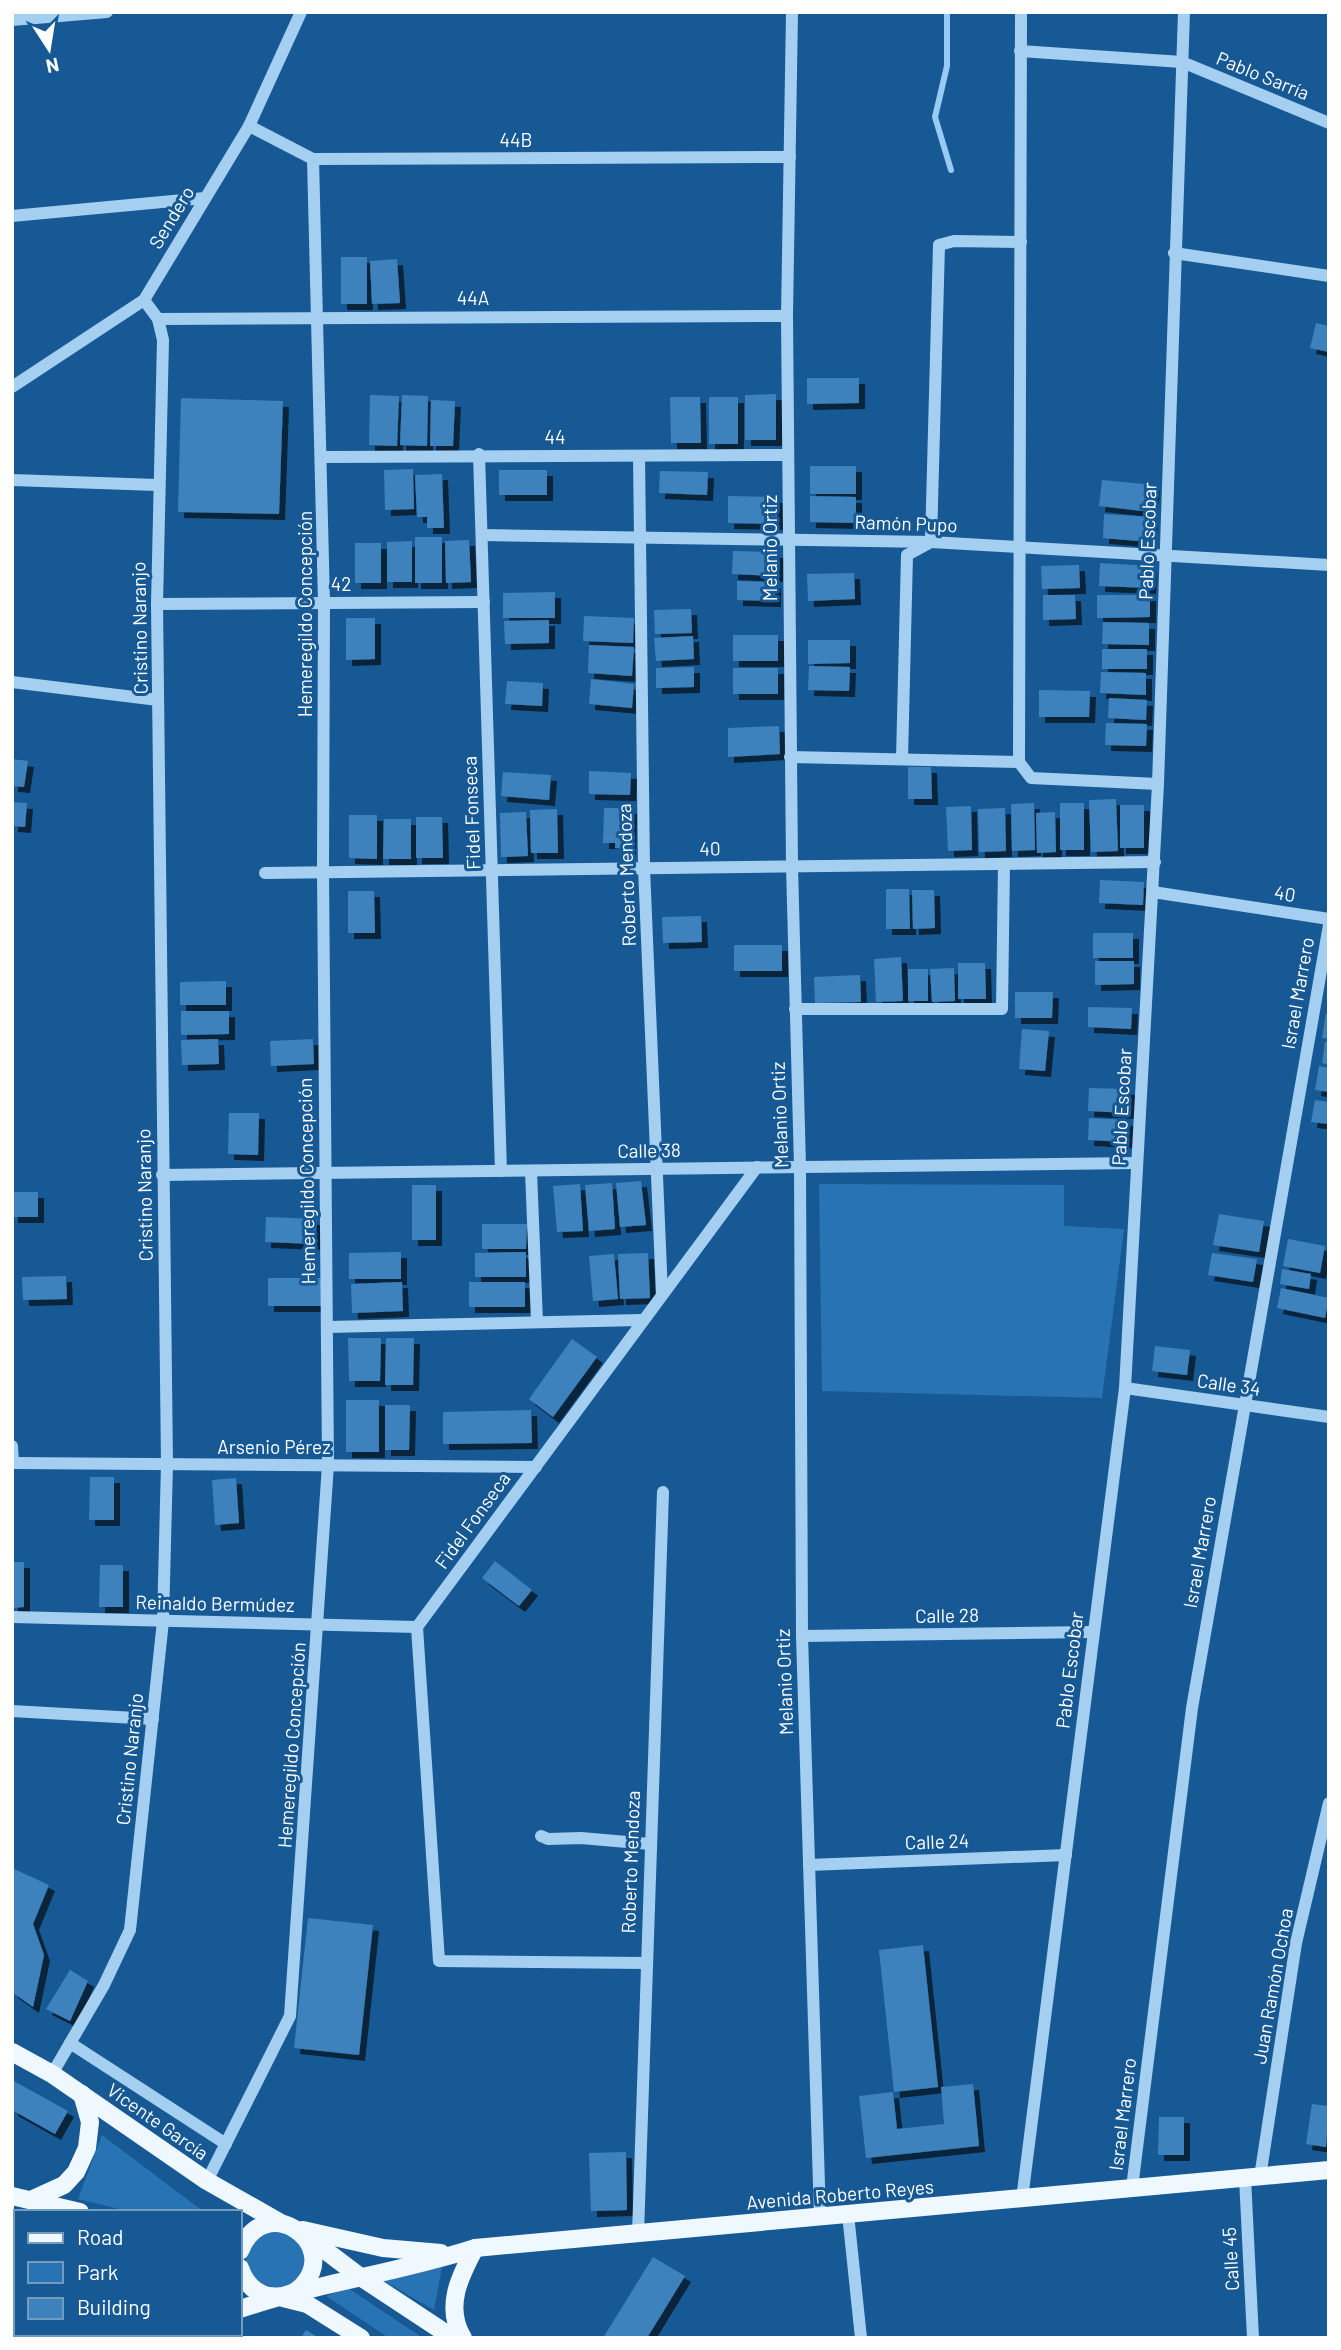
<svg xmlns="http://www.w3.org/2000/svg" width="1341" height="2350" viewBox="0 0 1341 2350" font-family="Barlow,sans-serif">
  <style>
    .green { fill: #2873b3 }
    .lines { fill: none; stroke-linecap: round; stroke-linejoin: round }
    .stream { stroke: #98cbf4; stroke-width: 6 }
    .building { fill: #3e82bc; filter: url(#shadow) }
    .minor { stroke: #a5cff1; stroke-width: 12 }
    .major { stroke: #eff7ff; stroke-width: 18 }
    .labels { text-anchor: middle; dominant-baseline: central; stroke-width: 6; stroke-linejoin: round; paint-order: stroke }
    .street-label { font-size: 19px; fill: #fff; stroke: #165994 }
  </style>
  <defs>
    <filter id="shadow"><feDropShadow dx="6" dy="6" stdDeviation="0" flood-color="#0009"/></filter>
  </defs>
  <rect width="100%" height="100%" fill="#165994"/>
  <g class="green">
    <polygon points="819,1184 1064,1185 1064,1226 1124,1229 1102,1398 822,1391"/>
    <polygon points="102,2135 204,2212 131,2212 78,2199"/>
    <path d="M268,2228l35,10 3,35 -19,16c-30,-3 -48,-11 -38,-46z"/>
    <polygon points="442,2267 434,2310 384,2281"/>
    <polygon points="348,2288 423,2338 389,2338 326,2296"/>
  </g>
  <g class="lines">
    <polyline class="stream" points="947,12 947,66 935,117 951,170"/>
  </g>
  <g class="building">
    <rect x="341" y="257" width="26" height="47"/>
    <polygon points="397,259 400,303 372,304 370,261"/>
    <polygon points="1316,323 1329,326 1329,352 1310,348"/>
    <polygon points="807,378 859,378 859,403 807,404"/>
    <polygon points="776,394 776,440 745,440 745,395"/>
    <polygon points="370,395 399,396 397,446 369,445"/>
    <polygon points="402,395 428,396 427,446 400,445"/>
    <polygon points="670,397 700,397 701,443 671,443"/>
    <rect x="709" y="397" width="29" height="47"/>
    <polygon points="181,398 283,401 279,514 178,512"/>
    <polygon points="431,400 455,401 453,446 430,446"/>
    <rect x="810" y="466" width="46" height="28"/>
    <polygon points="413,469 414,509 385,510 384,470"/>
    <rect x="499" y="470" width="48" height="25"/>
    <polygon points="660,471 708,472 707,495 659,493"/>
    <polygon points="442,474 444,528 427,528 427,517 417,517 415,475"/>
    <polygon points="1102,480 1154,485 1151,512 1099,506"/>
    <polygon points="728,496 778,497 777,524 728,523"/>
    <polygon points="810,496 856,497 856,523 810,522"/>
    <polygon points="1104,514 1152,517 1150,542 1103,538"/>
    <rect x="415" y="537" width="27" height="46"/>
    <polygon points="469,540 471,582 446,583 445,541"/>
    <polygon points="412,541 412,582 387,582 387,542"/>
    <rect x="355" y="543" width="26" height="40"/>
    <polygon points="733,551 778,552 777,576 732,574"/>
    <polygon points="1100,563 1151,566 1150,588 1099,586"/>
    <polygon points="1079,565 1080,588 1042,589 1041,566"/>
    <polygon points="854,573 855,599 808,601 807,574"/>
    <polygon points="737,581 775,582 775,601 737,600"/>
    <polygon points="555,592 555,618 503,618 503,593"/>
    <polygon points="1043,595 1075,595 1076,619 1043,620"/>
    <polygon points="1097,595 1150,595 1150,617 1097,618"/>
    <polygon points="691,609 692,633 655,634 654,610"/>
    <polygon points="584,616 634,618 633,643 583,641"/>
    <polygon points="346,618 375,618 375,659 346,660"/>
    <polygon points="549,620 549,643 505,644 504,621"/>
    <polygon points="1103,622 1149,623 1149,645 1102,644"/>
    <rect x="733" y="635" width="45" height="26"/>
    <polygon points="693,636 694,659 656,661 654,638"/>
    <polygon points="808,640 850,640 850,663 808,664"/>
    <polygon points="589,645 634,647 632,676 588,673"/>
    <rect x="1102" y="649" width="45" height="20"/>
    <polygon points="809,666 850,667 849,691 808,690"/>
    <polygon points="694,667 694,687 656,688 656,668"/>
    <rect x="733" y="668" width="45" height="26"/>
    <polygon points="1101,672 1146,673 1146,695 1100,693"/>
    <polygon points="591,679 634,684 632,708 589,704"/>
    <polygon points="507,681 543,683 542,706 505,704"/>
    <polygon points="1039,690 1090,691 1089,717 1039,717"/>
    <polygon points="1109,698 1147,700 1146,720 1108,718"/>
    <polygon points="1106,723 1147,724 1146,746 1105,745"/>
    <polygon points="779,726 780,754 728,757 728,728"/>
    <polygon points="12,759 28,761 24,787 12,786"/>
    <polygon points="908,767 931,767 932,799 908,799"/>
    <polygon points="589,771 631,773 630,795 589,794"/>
    <polygon points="503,772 551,775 549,800 501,796"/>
    <polygon points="1116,799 1118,851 1091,852 1089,800"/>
    <polygon points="12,802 27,803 25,827 12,826"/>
    <polygon points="1034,803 1035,850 1012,851 1011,804"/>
    <rect x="1060" y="803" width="24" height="47"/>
    <rect x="1120" y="805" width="24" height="43"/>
    <polygon points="971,806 972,850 948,851 946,807"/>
    <polygon points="604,808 631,808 630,849 615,848 615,843 603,843"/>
    <polygon points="1005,808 1006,851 979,852 978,809"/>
    <polygon points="557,809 558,853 531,853 530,810"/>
    <polygon points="526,812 528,856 501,857 500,813"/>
    <polygon points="1055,812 1056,852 1037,853 1036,813"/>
    <polygon points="349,815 377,815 377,859 349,858"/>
    <polygon points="416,817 442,817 443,858 416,858"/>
    <polygon points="384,819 411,819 411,859 383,859"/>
    <polygon points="1100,880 1144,882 1143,905 1099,903"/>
    <polygon points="886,889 909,889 910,929 886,929"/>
    <polygon points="912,890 934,890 935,928 913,929"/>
    <polygon points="348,891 374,891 375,933 348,933"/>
    <polygon points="701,916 702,942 663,943 662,917"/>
    <rect x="1093" y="933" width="40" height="25"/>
    <rect x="734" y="945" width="48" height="26"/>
    <polygon points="901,957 903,1001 876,1002 874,959"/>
    <polygon points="1095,961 1134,961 1134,984 1095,985"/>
    <polygon points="958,963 985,963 986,999 958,999"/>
    <polygon points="954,968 955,1001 932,1002 930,969"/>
    <rect x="908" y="969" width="20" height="32"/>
    <polygon points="860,975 861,1002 815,1003 814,977"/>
    <polygon points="226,981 226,1005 180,1005 180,982"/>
    <polygon points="1015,992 1053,992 1052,1018 1015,1018"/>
    <polygon points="1088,1007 1132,1008 1131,1029 1088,1027"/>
    <polygon points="181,1011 229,1011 229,1034 181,1035"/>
    <polygon points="1326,1013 1329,1014 1329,1039 1322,1038"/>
    <polygon points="1022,1029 1049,1031 1045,1071 1019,1069"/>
    <polygon points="218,1039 219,1064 182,1065 181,1040"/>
    <polygon points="313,1039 314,1064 271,1066 270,1041"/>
    <polygon points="1325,1042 1329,1042 1329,1065 1322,1063"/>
    <polygon points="1319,1066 1329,1068 1329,1092 1315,1090"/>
    <polygon points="1089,1088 1130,1089 1129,1113 1088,1111"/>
    <polygon points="1315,1100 1329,1102 1329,1124 1311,1122"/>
    <polygon points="229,1113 259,1113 258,1155 228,1154"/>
    <polygon points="1089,1118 1128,1120 1127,1142 1088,1140"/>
    <polygon points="641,1181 646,1225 620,1227 616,1183"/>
    <polygon points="612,1183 615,1229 589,1231 585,1185"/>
    <polygon points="580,1184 583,1231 557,1232 553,1186"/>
    <rect x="412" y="1185" width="24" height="55"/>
    <rect x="12" y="1192" width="26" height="25"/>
    <polygon points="1219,1214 1264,1221 1259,1252 1213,1245"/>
    <polygon points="266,1217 317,1219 315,1244 265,1242"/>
    <polygon points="482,1224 527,1224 526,1249 482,1249"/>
    <polygon points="1288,1239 1325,1246 1320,1273 1283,1266"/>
    <polygon points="401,1252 401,1279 349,1279 349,1253"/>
    <polygon points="526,1252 526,1277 475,1277 475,1253"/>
    <polygon points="648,1253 650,1298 620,1299 618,1254"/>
    <polygon points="1212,1253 1257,1259 1253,1282 1208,1275"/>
    <polygon points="614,1254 618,1299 593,1301 589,1256"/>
    <polygon points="1282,1269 1311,1274 1309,1289 1280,1284"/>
    <polygon points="66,1276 67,1299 23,1300 22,1277"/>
    <rect x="268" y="1278" width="53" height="28"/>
    <polygon points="402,1282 403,1311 352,1313 351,1284"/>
    <rect x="469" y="1282" width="56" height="25"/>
    <polygon points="1281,1288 1329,1298 1325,1318 1277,1308"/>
    <polygon points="348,1338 381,1338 380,1381 349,1381"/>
    <polygon points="386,1338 414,1338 413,1385 385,1385"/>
    <polygon points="572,1339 597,1357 553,1417 529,1399"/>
    <polygon points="1155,1346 1190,1350 1187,1375 1152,1371"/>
    <rect x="346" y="1400" width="33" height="52"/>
    <polygon points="385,1405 410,1405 409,1450 385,1450"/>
    <polygon points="531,1410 532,1443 443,1444 443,1412"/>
    <polygon points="90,1477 114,1477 114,1520 89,1520"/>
    <polygon points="236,1478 239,1523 215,1525 212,1480"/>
    <polygon points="495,1561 532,1590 519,1606 482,1578"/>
    <polygon points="12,1562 24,1562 24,1607 12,1608"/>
    <polygon points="100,1565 123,1565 123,1607 99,1607"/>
    <polygon points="12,1868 49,1885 33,1924 44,1955 33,2007 12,1992"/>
    <polygon points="308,1918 373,1925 359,2055 294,2048"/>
    <polygon points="923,1945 938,2087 894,2092 879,1950"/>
    <polygon points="70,1970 88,1981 70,2021 46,2009"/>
    <polygon points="12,2080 68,2111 55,2134 12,2110"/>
    <polygon points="973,2084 979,2146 866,2158 859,2096 893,2092 897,2129 944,2124 941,2087"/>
    <polygon points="1312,2104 1329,2106 1326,2147 1306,2144"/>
    <polygon points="1159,2117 1184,2117 1184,2155 1158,2155"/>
    <polygon points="626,2152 627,2210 591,2211 589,2153"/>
    <polygon points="653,2257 685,2276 647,2338 603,2338"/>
    <polygon points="306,2330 319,2338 301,2338"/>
  </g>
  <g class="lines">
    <g class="minor">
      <polyline points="792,12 787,316 792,866 800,1166 802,1636 820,2217"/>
      <polyline points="1021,12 1019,762 1031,778 1158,784"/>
      <polyline points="12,20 107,12"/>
      <polyline points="1020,51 1182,62 1329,123"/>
      <polyline points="249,126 313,159 790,157"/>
      <polyline points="12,216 205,198"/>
      <polyline points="1174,253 1329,276"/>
      <polyline points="158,319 787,316"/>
      <polyline points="12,387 144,300 249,126 301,12"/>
      <polyline points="479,454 501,1171"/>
      <polyline points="639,456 644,868 662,1294"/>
      <polyline points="321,457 788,455"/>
      <polyline points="12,480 157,485"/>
      <polyline points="482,535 931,542 1329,565"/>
      <polyline points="157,604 484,602"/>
      <polyline points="12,682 158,700"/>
      <polyline points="790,757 1019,762"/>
      <polyline points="902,759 907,555 931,542 939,245 954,241 1021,242"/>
      <polyline points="265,873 1155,862"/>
      <polyline points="1153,892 1329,919"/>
      <polyline points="795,1009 1002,1009 1004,864"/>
      <polyline points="531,1171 537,1322"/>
      <polyline points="162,1175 1137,1163"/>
      <polyline points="327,1327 641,1320"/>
      <polyline points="1125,1388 1329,1417"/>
      <polyline points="12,1446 13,1463"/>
      <polyline points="12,1463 536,1467"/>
      <polyline points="12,1617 417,1627"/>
      <polyline points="802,1636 1093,1632"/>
      <polyline points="12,1711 153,1719"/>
      <polyline points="541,1836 548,1839 581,1838 650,1844"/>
      <polyline points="809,1865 1066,1855"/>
      <polyline points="646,1963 439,1961 417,1627 757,1167"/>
      <polyline points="70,2043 226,2144"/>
      <polyline points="52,2074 104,1985 130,1930 163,1621 167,1464 157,604 163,340 158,319 144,300"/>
      <polyline points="1260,2177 1296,1943 1329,1803"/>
      <polyline points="1245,2178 1253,2338"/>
      <polyline points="207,2181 290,2016 328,1465 323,872 324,602 313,159"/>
      <polyline points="1132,2188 1192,1708 1329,925"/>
      <polyline points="1022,2199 1125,1388 1158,784 1184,12"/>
      <polyline points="848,2214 861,2338"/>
      <polyline points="638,2234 663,1492"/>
    </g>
    <g class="major">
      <polyline points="12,2052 52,2074 207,2181 281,2223"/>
      <polyline points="12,2196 80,2212"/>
      <polyline points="31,2200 64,2185 76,2172 87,2148 90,2122 82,2094"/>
      <polyline points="303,2230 383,2248 441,2253"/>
      <polyline points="305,2235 359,2276 453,2338"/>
      <path d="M240,2251c24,-61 101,-9 63,34 -9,10 -21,13 -34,11 -16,-3 -24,-14 -29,-28"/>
      <polyline points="283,2298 307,2304 361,2338"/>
      <path d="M240,2309c77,-26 158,-36 235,-61l854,-78"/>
      <polyline points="179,2338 185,2334"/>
      <path d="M463,2338c-19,-31 -3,-62 12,-90"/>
    </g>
  </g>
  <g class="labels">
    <g class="street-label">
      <text transform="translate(1263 75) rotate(22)">Pablo Sarría</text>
      <text x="516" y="139">44B</text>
      <text transform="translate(171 217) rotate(-59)">Sendero</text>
      <text x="473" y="297">44A</text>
      <text x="555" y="436">44</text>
      <text transform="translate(906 523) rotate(2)">Ramón Pupo</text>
      <text transform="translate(1147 541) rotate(-88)">Pablo Escobar</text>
      <text transform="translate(769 548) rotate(-90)">Melanio Ortiz</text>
      <text x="341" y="583">42</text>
      <text transform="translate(304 614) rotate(-90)">Hemeregildo Concepción</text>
      <text transform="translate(139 628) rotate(-91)">Cristino Naranjo</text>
      <text transform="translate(471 813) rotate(-92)">Fidel Fonseca</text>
      <text transform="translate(710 848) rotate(-1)">40</text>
      <text transform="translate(626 875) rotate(-92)">Roberto Mendoza</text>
      <text transform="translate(1285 893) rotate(9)">40</text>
      <text transform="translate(1297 993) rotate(-80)">Israel Marrero</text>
      <text transform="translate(1121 1107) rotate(-87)">Pablo Escobar</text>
      <text transform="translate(779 1115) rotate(-92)">Melanio Ortiz</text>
      <text transform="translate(649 1150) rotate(-1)">Calle 38</text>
      <text transform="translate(306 1181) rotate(-91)">Hemeregildo Concepción</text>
      <text transform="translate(144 1195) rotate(-91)">Cristino Naranjo</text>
      <text transform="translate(1229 1384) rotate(8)">Calle 34</text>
      <text x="274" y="1446">Arsenio Pérez</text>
      <text transform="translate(472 1520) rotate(-54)">Fidel Fonseca</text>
      <text transform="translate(1199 1552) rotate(-80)">Israel Marrero</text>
      <text transform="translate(215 1603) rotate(1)">Reinaldo Bermúdez</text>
      <text transform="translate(947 1615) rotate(-1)">Calle 28</text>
      <text transform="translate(1069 1670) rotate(-83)">Pablo Escobar</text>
      <text transform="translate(784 1682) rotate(-92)">Melanio Ortiz</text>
      <text transform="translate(291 1745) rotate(-86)">Hemeregildo Concepción</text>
      <text transform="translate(129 1759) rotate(-84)">Cristino Naranjo</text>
      <text transform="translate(937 1841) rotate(-2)">Calle 24</text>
      <text transform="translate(630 1862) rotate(-88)">Roberto Mendoza</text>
      <text transform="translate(1272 1986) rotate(-80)">Juan Ramón Ochoa</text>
      <text transform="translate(1122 2114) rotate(-83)">Israel Marrero</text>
      <text transform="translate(158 2121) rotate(35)">Vicente García</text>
      <text transform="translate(840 2194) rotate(-5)">Avenida Roberto Reyes</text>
      <text transform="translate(1230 2259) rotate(-93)">Calle 45</text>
    </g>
  </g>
  <rect width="1341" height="2350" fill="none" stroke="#ffffff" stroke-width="28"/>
  <rect x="14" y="2210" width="228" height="126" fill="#165994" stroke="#739bbf" stroke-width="2"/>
  <rect x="28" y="2233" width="35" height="10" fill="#eff7ff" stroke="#739bbf" stroke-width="2"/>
  <text x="77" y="2245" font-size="21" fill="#ffffff">Road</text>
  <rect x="28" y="2262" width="35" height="21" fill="#2873b3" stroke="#739bbf" stroke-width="2"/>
  <text x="77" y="2280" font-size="21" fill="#ffffff">Park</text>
  <rect x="28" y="2298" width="35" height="21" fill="#3e82bc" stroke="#739bbf" stroke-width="2"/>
  <text x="77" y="2315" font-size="21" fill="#ffffff">Building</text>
  <g transform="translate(49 49) rotate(168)" stroke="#165994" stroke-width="5" paint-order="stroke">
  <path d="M0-5L12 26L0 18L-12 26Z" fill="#ffffff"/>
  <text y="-10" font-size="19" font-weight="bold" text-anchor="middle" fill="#ffffff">N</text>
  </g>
</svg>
